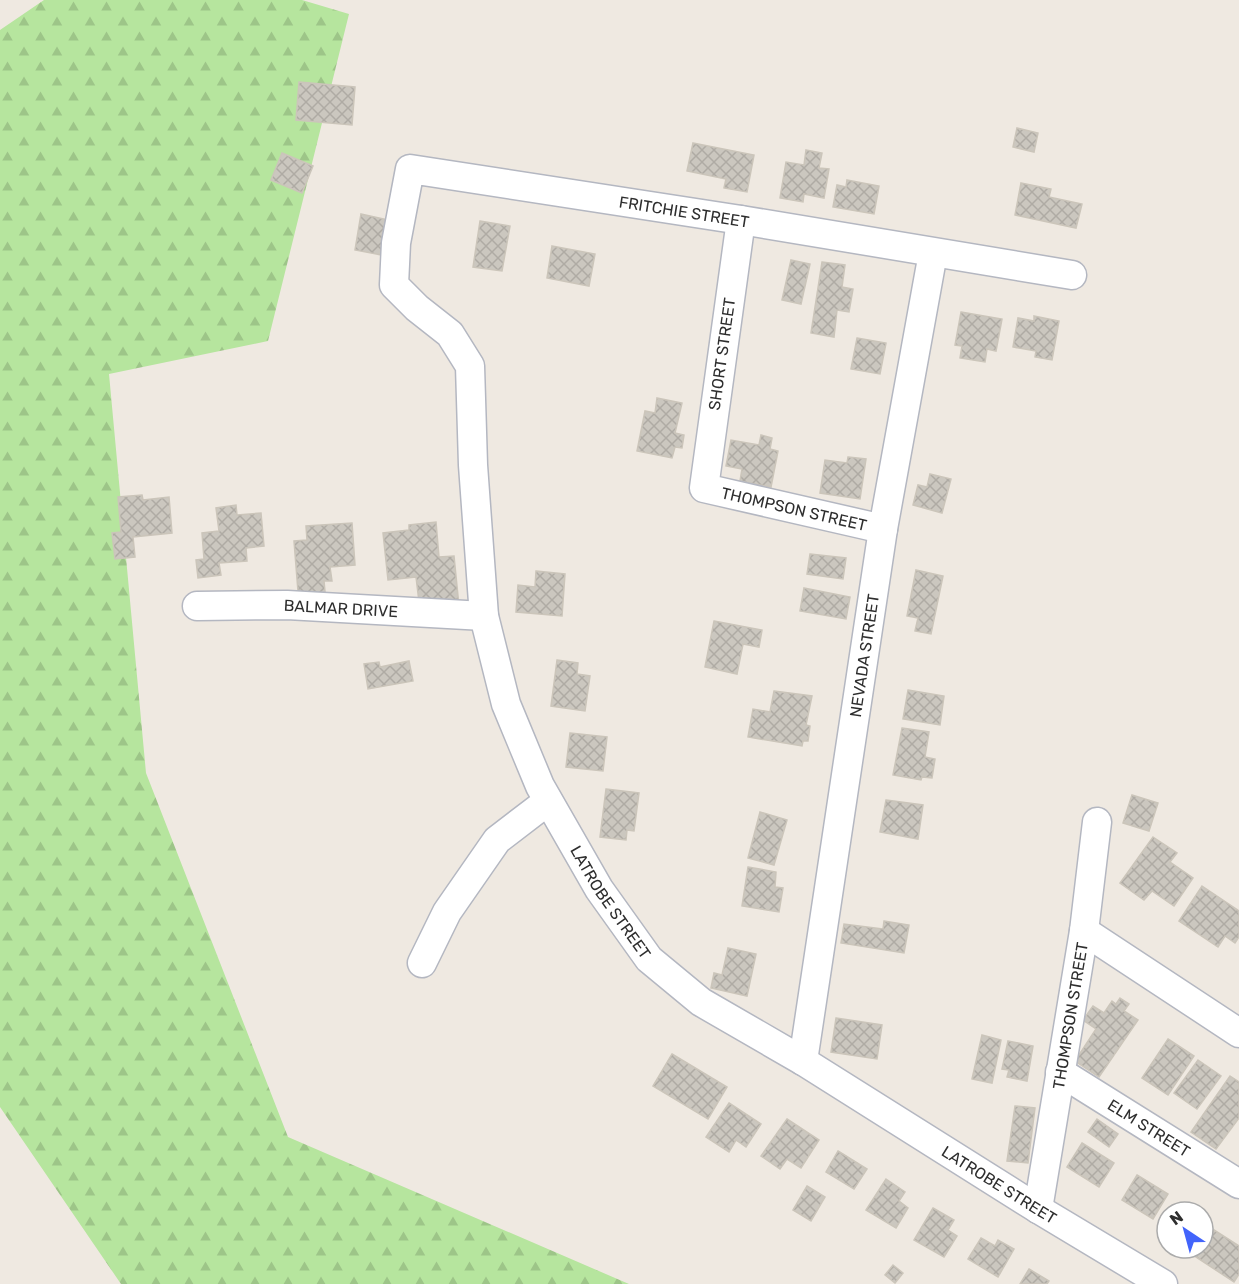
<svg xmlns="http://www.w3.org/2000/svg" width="1239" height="1284" viewBox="0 0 1239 1284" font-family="Rubik,sans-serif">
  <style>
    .forest { fill: url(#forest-firs) }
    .building { fill: url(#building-cross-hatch); stroke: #cbc5ba; stroke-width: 1.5 }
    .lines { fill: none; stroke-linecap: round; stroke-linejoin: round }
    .minor-casing { stroke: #b4b7c1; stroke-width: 31 }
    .minor { stroke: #fff; stroke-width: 28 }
    .labels { text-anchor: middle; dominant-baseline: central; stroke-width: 4.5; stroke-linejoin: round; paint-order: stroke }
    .street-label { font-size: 16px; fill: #2e2e2e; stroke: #fff }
  </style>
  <defs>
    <pattern id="forest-firs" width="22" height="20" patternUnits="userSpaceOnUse" patternTransform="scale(1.5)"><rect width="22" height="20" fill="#b6e59e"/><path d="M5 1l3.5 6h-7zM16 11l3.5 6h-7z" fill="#9dc588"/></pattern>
    <pattern id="building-cross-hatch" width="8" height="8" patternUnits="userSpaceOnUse" patternTransform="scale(1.5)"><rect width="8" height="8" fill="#cbc7bf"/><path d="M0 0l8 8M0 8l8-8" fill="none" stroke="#afaba4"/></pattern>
  </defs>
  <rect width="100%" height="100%" fill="#efe9e1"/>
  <polygon class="forest" points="44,0 302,0 349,14 268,341 109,374 146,773 288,1137 629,1284 121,1284 0,1107 0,30"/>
  <g class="building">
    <polygon points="299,82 355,87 352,125 296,120"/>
    <polygon points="1017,128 1038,133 1034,152 1013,147"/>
    <polygon points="693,143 754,155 747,192 724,188 726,179 687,171"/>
    <polygon points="806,150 822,153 819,168 829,169 824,198 804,194 803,202 780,198 786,162 804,165"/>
    <polygon points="282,153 313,166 302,193 271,180"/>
    <polygon points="847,180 879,186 874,214 833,207 837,185 846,187"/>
    <polygon points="1021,183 1051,189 1049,197 1082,204 1076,228 1015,215"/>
    <polygon points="361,214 393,221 387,256 355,250"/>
    <polygon points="480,221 510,226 502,271 473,267"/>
    <polygon points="552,246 595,254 589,286 547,278"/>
    <polygon points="791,260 810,264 801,304 782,300"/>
    <polygon points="822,262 845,265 842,287 853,289 849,312 837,310 834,337 811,333"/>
    <polygon points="961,312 1002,319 996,351 987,349 985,362 960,358 962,346 955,345"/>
    <polygon points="1034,316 1059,321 1052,360 1035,357 1036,351 1013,347 1018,318 1034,321"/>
    <polygon points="857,338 886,343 880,374 851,369"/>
    <polygon points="657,398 682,403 675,433 684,435 682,448 675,447 672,458 637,451 645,411 655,413"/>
    <polygon points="761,435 772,438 770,449 778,451 771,487 740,481 742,469 726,466 731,440 759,445"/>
    <polygon points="848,457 866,459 860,499 820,493 825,460 847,463"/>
    <polygon points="930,474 951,479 942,513 913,505 918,485 927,487"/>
    <polygon points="142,495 143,500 169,497 172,533 133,537 135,557 115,559 112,533 121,532 118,497"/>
    <polygon points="236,505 237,515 261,513 264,546 246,548 247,561 219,563 221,575 198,578 196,560 204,559 202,533 219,531 216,508"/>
    <polygon points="436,522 439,557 454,556 459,606 420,610 416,577 388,580 383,533 409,530 409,525"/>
    <polygon points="352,523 355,565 330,567 332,581 324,581 326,602 299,604 294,541 307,540 306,526"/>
    <polygon points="810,554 846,558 843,579 807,574"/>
    <polygon points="916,570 943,576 931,634 915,631 918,618 907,616"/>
    <polygon points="536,571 565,574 562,616 516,612 518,585 535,587"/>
    <polygon points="804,588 850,597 846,619 800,611"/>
    <polygon points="714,621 762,630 759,647 743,644 737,674 705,667"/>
    <polygon points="557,660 578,663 577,674 590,676 585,711 551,706"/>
    <polygon points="409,661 413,681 368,689 364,664 379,662 380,667"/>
    <polygon points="908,690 944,696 940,725 903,719"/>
    <polygon points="774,691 812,696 806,725 810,726 808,741 803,741 802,746 748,737 753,709 770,712"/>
    <polygon points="902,728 929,732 925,757 935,759 932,778 922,777 921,780 893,775"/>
    <polygon points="570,733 607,737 603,771 566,767"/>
    <polygon points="606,789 639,793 634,831 627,830 626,840 600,837"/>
    <polygon points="1132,795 1158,803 1149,831 1123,823"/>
    <polygon points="886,800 923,805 918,839 880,832"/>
    <polygon points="760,812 787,820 774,865 748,858"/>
    <polygon points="1153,837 1177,853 1170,862 1193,878 1174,906 1152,891 1144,900 1120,883"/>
    <polygon points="748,867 776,872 775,887 783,888 779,912 742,906"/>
    <polygon points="1202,886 1239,911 1239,937 1235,943 1225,936 1218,947 1179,921"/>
    <polygon points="884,921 909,925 904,953 841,943 844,924 883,929"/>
    <polygon points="728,948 756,954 747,996 711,988 714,973 722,975"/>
    <polygon points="1120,998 1129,1004 1124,1011 1138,1020 1099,1077 1075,1061 1096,1029 1083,1020 1093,1006 1104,1013 1112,1001 1116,1004"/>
    <polygon points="836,1018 882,1025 877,1059 831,1052"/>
    <polygon points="982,1035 1001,1040 992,1083 972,1079"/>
    <polygon points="1168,1039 1194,1056 1168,1095 1142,1078"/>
    <polygon points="1008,1041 1033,1046 1027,1081 1007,1077 1009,1070 1002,1069"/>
    <polygon points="672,1054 727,1087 708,1119 653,1086"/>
    <polygon points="1198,1060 1221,1076 1197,1109 1174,1093"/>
    <polygon points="1230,1076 1239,1082 1239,1118 1216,1149 1191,1132"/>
    <polygon points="729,1103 761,1124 746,1147 736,1140 729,1152 706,1137"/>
    <polygon points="1015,1106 1035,1108 1028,1163 1007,1161"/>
    <polygon points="787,1119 819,1140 801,1168 787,1159 780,1169 761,1156"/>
    <polygon points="1097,1119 1118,1134 1109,1147 1088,1132"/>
    <polygon points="1082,1143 1114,1163 1099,1187 1067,1167"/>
    <polygon points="838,1151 867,1169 854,1189 826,1172"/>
    <polygon points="1137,1175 1168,1194 1153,1219 1122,1200"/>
    <polygon points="886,1179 905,1192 899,1201 908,1208 896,1228 866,1210"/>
    <polygon points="807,1186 825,1197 811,1221 793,1210"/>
    <polygon points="933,1208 954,1220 948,1230 957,1236 944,1257 914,1240"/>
    <polygon points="1214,1230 1239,1246 1239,1274 1234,1282 1196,1257"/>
    <polygon points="981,1238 995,1246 998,1240 1014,1249 998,1277 968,1259"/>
    <polygon points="893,1265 903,1273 895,1283 885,1275"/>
    <polygon points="1029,1269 1049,1281 1047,1284 1020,1284"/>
  </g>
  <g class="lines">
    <defs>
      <g id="minor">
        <path id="s1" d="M741,220l-37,268 179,41"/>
        <path id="s2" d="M1072,275l-331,-55 -331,-51 -14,74 -2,42 23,23 33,26 20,32 3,99 11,151 22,88 34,82 59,103 50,70 52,43 102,59 235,148 125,75"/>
        <path id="s3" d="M197,606l90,-1 197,11"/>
        <polyline points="1084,931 1239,1033"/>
        <polyline points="422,963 447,912 497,840 548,801"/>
        <path id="s4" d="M803,1061l80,-532 50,-276"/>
        <path id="s5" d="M1060,1072l179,112"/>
        <path id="s6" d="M1038,1209l46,-278 13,-109"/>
      </g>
    </defs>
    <use href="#minor" class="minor-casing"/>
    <use href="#minor" class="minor"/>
  </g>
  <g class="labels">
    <g class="street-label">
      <text transform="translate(684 212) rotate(9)">FRITCHIE STREET</text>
      <text transform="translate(722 354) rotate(-82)">SHORT STREET</text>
      <text stroke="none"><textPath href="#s1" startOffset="363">THOMPSON STREET</textPath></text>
      <text stroke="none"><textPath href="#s3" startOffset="144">BALMAR DRIVE</textPath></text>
      <text stroke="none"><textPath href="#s4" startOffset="410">NEVADA STREET</textPath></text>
      <text stroke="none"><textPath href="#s2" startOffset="1466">LATROBE STREET</textPath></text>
      <text stroke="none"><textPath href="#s6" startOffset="196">THOMPSON STREET</textPath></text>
      <text stroke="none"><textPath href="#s5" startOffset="105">ELM STREET</textPath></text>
      <text stroke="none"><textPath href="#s2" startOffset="1952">LATROBE STREET</textPath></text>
    </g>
  </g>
  <g transform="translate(1185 1230) rotate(324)"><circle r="28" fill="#ffffff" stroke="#ababab" stroke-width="1.5"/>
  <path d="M0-4.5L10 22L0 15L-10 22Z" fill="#4264fb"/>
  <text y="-9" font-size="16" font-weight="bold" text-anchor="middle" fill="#2e2e2e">N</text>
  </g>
</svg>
